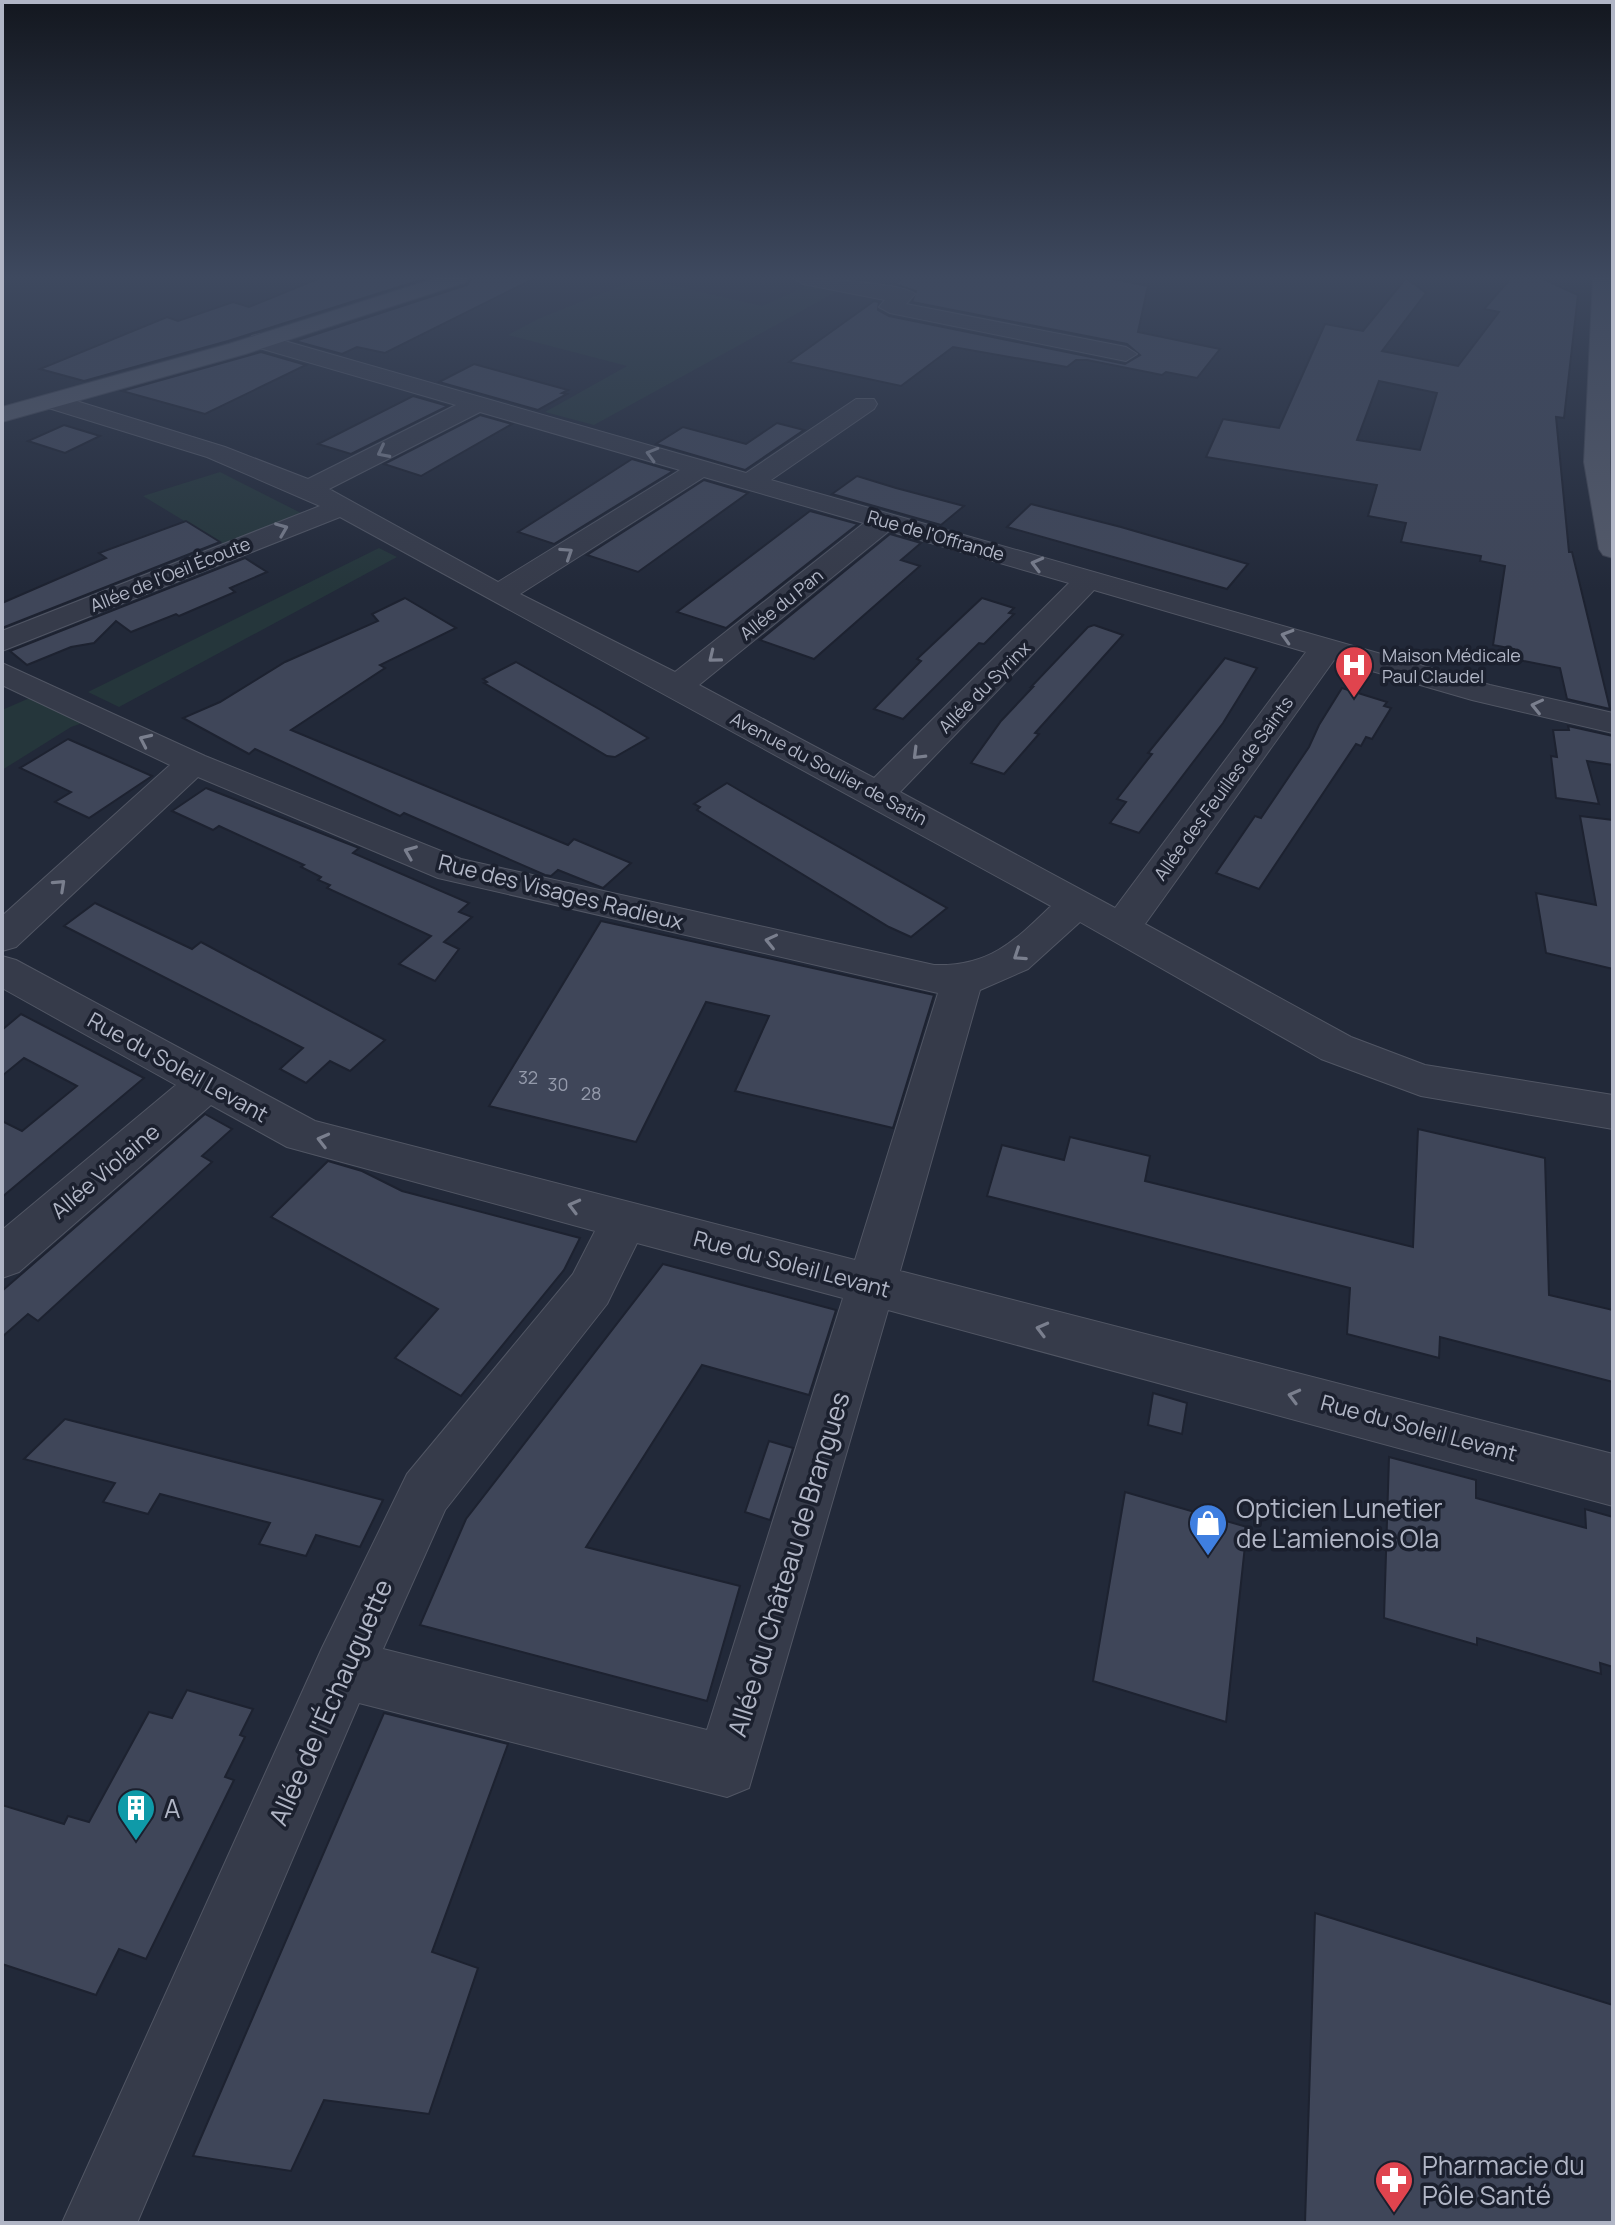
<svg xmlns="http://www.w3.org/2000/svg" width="1615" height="2225" viewBox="0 0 1615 2225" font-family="Manrope,sans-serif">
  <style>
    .green { fill: #25363b }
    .building { fill: #3f4659; stroke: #1d2230; stroke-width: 2; fill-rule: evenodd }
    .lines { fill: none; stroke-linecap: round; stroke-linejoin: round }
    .minor-casing { stroke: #515664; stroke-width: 2 }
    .major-casing { stroke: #3f4453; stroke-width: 2 }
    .minor { fill: #363b4a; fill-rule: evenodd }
    .major { fill: #545a6a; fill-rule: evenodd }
    .oneway { stroke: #7a7f8e }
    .labels { text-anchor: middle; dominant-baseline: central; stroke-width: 7; stroke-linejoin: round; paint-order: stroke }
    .far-street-label { font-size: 18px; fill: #b1b6c6; stroke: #1b202e }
    .far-poi-label { font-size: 18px; fill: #b1b6c6; stroke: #1b202e; text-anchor: start }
    .number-label { font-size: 18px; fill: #949aab }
    .street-label { font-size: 22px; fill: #b1b6c6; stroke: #1b202e }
    .near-poi-label { font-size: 26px; fill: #b1b6c6; stroke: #1b202e; text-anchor: start }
    .near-street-label { font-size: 26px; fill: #b1b6c6; stroke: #1b202e }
  </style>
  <rect width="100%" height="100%" fill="#222939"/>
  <g class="green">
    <polygon points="640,278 762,306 807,286 836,292 594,425 545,412 627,366 508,335 538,319"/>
    <polygon points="220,472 301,513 224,545 143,496"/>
    <polygon points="379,548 397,557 119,707 88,692"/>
    <polygon points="32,697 88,721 71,727 2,770 2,710"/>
  </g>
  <g class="building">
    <polygon points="320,278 427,278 228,341 84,381 40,369 167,317 178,321 233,302 249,307"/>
    <polygon points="472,278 535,278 385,353 357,347 342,354 295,341 467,285"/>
    <polygon points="903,278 1109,278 1148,286 1138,332 1220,349 1197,378 1166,372 1162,375 1087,360 1076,360 1067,367 953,347 901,386 789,362 874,301 879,302 878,310 889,316 1125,364 1140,355 1127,344 912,302 916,291 895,284"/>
    <path d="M1406,278l20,15 -44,58 76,15 41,-54 -15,-3 27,-31h30l37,17 -14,123 -8,-1 13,135h3l38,157 -43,-10 -7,-31 -47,-9 1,-10 -21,-4 12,-79 -25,-5 1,-5 -80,-14 5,-19 -38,-7 9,-31 -171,-28 17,-38 56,9 46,-104 38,7zM1379,381l58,12 -17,57 -63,-10z"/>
    <polygon points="261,352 306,365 205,414 122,391"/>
    <polygon points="474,364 568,390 562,393 567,394 538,410 439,382"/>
    <polygon points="413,396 448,406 351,454 318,444"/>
    <polygon points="480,415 512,424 421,476 384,464"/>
    <polygon points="777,423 804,430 745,470 656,444 683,427 746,444"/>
    <polygon points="64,425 100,436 65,453 28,441"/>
    <polygon points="632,459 673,471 554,544 518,532"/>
    <polygon points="857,476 896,488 964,506 941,525 832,494"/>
    <polygon points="704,480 748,493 638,572 587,555"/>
    <polygon points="1031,504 1121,527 1248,564 1227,589 1007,527"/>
    <polygon points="810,511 858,524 726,628 677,612"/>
    <polygon points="186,521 220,542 2,628 2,603 106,558 99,553"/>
    <polygon points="890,534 921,543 901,560 920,566 814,659 760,640"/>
    <polygon points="245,558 267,572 230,588 235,592 179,616 176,614 131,632 116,621 94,643 71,647 27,665 10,651"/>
    <polygon points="405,598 456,628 380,665 385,668 291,730 568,845 574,839 631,863 603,888 558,870 551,876 545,875 404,813 400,816 255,749 249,754 183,718 220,702 285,662 378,621 372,614"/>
    <polygon points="982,598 1014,608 1009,613 1014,614 984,644 979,643 903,719 874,709 921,661 917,659"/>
    <polygon points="1094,625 1123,635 1035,733 1039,734 1004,774 971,763 1001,721 1033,687 1031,687 1088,627"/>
    <polygon points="1225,658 1257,668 1223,723 1139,833 1110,823 1126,802 1117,799 1152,754 1148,753"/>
    <polygon points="516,662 599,709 648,738 615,757 607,756 484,683 487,682 483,679"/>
    <polygon points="1342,688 1387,702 1384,706 1391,708 1372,739 1366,737 1361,746 1356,744 1259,889 1216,873 1255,816 1261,818 1309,747 1319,725"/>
    <polygon points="1568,726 1613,736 1613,765 1587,761 1599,804 1556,798 1551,756 1557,757 1553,730 1569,730"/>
    <polygon points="68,739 152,776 89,818 55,802 71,792 20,768"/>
    <polygon points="727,783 756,800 947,908 911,937 889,927 697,810 700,807 694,804"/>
    <polygon points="206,788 359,848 353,853 469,903 459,912 472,917 444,942 459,949 435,981 399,964 431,936 327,888 330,885 318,880 321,877 301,867 304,865 219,826 213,830 172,811"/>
    <polygon points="1580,816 1613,820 1613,969 1546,953 1536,893 1596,905"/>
    <polygon points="95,903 192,949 201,942 385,1040 350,1071 330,1061 306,1083 280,1069 303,1048 64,926"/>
    <polygon points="601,921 934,995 893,1128 735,1091 769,1016 706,1002 636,1142 489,1106"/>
    <polygon points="21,1014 144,1078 2,1197 2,1121 22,1131 77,1086 24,1058 2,1076 2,1030"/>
    <polygon points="205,1114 232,1129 202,1156 212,1162 38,1321 28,1314 2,1337 2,1291"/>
    <polygon points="1418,1129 1545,1158 1549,1295 1613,1310 1613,1382 1440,1337 1439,1358 1347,1334 1350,1288 987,1196 1002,1145 1064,1160 1070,1137 1150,1156 1145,1181 1413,1247"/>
    <polygon points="328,1161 362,1171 402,1191 580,1238 564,1270 461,1396 395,1358 438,1309 271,1217"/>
    <polygon points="663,1264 836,1310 809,1395 702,1365 586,1547 740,1586 707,1701 420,1625 466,1519"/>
    <polygon points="1153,1393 1187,1403 1182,1434 1148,1425"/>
    <polygon points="65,1419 298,1478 383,1500 360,1547 316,1535 306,1556 259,1544 270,1523 160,1494 148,1514 103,1502 115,1483 24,1459"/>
    <polygon points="769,1441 793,1448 770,1520 745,1512"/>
    <polygon points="1389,1457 1476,1480 1476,1498 1586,1528 1585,1509 1613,1517 1613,1667 1600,1663 1601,1674 1477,1638 1477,1645 1384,1618"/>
    <polygon points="1125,1492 1247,1527 1226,1722 1093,1681"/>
    <polygon points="187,1690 253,1709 240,1735 245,1737 225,1777 234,1780 146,1959 119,1949 96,1995 2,1964 2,1805 64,1824 68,1816 89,1822 149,1712 172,1718"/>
    <polygon points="384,1713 508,1744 432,1952 478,1968 429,2114 324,2100 291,2171 193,2156"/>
    <polygon points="1315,1913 1613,2005 1613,2223 1305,2223"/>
  </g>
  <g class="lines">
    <defs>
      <g id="minor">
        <path d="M793,278c20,0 112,5 122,16l-9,10 220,43 11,7 -11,7 -236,-48 -11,-6 6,-7 -82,-16z"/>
        <path d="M260,334l486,139 110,-74h18l3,5 -3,5 -103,71 719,205 123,28v20l-141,-33 -138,-40 -189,264 206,113 74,28 188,30v34l-192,-33 -100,-37 -241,-137 -52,47 -48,21 -80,281 713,183v52l-725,-196 -139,478 -22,9 -368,-94 -222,520h-75l260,-575 85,-174 166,-200 22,-43 -308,-84 -76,-42 -192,167 -17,6v-48l174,-145 -174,-97v-32l14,4 299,161 540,139 83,-267 -500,-115 -240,-101 -182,170 -14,4v-35l168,-151 -168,-80v-22l203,93 256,103 473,106c54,2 80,-23 117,-59l-711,-389 -338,134v-20l318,-125 -113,-49 -165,-51 -3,-5 3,-5h18l165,51 83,32 148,-74 -204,-59 -3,-5 3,-5zM480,412l200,58 -182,112 -169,-93zM704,477l160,46 -189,149 -155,-78zM889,531l180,52 -195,195 -175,-93zM1094,590l212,62 -191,256 -215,-116zM637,1243l206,55 -136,432 -324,-81 62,-139 162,-206z"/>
      </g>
      <g id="major">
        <polygon points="437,278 469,278 466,282 245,354 2,422 2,407 229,344"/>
        <polygon points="1593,278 1613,278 1610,462 1613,558 1603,555 1599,549 1584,462"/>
      </g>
    </defs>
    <use href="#minor" class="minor-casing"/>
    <use href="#major" class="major-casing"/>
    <use href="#minor" class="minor"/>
    <use href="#major" class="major"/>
  </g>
  <defs><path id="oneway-chevron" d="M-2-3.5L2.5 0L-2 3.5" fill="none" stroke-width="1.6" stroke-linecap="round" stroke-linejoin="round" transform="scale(2)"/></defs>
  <g class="oneway">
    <use href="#oneway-chevron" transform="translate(383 452) rotate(153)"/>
    <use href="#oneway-chevron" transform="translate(652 454) rotate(-164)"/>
    <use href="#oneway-chevron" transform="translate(282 529) rotate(-22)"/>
    <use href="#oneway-chevron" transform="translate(567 553) rotate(-33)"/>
    <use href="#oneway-chevron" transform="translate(1037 564) rotate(-165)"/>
    <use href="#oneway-chevron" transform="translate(1287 636) rotate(-163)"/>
    <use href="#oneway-chevron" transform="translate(714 657) rotate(141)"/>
    <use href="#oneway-chevron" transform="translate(1537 706) rotate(-167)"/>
    <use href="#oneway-chevron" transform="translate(145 740) rotate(-155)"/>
    <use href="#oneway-chevron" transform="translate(918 754) rotate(135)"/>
    <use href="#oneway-chevron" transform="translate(410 852) rotate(-158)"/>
    <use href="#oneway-chevron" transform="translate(60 885) rotate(-43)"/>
    <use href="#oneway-chevron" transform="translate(771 941) rotate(-167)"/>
    <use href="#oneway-chevron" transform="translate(1019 955) rotate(146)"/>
    <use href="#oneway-chevron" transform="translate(323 1140) rotate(-166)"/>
    <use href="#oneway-chevron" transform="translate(574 1206) rotate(-165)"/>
    <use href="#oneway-chevron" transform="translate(1042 1329) rotate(-165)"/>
    <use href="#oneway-chevron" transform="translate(1294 1396) rotate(-165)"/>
  </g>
  <linearGradient id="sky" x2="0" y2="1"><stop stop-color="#13171f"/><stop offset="0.47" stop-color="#3e495f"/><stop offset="1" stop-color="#3e495f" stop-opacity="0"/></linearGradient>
  <rect width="1615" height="590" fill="url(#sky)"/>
  <defs>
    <symbol id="hospital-pin" viewBox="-11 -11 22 30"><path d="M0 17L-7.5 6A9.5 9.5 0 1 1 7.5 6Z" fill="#e0444e" stroke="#1b202e"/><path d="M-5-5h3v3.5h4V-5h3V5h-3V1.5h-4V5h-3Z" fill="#fff"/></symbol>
    <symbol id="shop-pin" viewBox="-11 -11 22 30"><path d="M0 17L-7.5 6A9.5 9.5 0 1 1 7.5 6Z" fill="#3f7fe0" stroke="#1b202e"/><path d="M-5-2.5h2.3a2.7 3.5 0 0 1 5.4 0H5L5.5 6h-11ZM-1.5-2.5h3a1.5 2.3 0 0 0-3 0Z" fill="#fff"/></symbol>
    <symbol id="building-pin" viewBox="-11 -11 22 30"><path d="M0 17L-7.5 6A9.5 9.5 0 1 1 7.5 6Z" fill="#0f9aa8" stroke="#1b202e"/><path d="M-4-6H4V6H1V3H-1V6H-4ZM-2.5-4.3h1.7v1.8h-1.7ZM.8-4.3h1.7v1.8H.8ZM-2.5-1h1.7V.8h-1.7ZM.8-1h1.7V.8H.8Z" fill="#fff"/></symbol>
    <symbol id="pharmacy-pin" viewBox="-11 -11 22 30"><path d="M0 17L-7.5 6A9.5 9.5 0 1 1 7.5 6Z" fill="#e0444e" stroke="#1b202e"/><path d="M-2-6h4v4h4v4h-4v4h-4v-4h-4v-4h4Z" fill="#fff"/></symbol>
  </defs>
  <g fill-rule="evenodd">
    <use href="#hospital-pin" x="1332" y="643" width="44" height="60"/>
    <use href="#shop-pin" x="1186" y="1501" width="44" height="60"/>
    <use href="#building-pin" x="114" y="1786" width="44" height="60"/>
    <use href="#pharmacy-pin" x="1372" y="2158" width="44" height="60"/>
  </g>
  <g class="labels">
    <g class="far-street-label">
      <text transform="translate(936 535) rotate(16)">Rue de l'Offrande</text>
      <text transform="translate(170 574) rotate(-22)">Allée de l'Oeil Écoute</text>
      <text transform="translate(781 604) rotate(-39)">Allée du Pan</text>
      <text transform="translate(984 687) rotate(-45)">Allée du Syrinx</text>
      <text transform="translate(829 768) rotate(28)">Avenue du Soulier de Satin</text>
      <text transform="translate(1223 788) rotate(-54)">Allée des Feuilles de Saints</text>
    </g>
    <g class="far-poi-label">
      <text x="1382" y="655">Maison Médicale<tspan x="1382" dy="21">Paul Claudel</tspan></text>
    </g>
    <g class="number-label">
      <text x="528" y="1077">32</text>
      <text x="558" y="1084">30</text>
      <text x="591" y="1093">28</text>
    </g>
    <g class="street-label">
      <text transform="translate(561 892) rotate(14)">Rue des Visages Radieux</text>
      <text transform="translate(178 1067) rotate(29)">Rue du Soleil Levant</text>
      <text transform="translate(105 1171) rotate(-40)">Allée Violaine</text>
      <text transform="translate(792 1264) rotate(15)">Rue du Soleil Levant</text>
      <text transform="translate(1419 1428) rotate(15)">Rue du Soleil Levant</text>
    </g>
    <g class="near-poi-label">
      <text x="1236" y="1508">Opticien Lunetier<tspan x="1236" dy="30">de L'amienois Ola</tspan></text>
      <text x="164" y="1808">A</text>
      <text x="1422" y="2165">Pharmacie du<tspan x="1422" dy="30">Pôle Santé</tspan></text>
    </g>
    <g class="near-street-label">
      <text transform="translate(788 1564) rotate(-73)">Allée du Château de Brangues</text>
      <text transform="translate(330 1702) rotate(-66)">Allée de l'Échauguette</text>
    </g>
  </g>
  <rect width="1615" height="2225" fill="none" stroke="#b1b6c6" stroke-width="8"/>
</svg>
